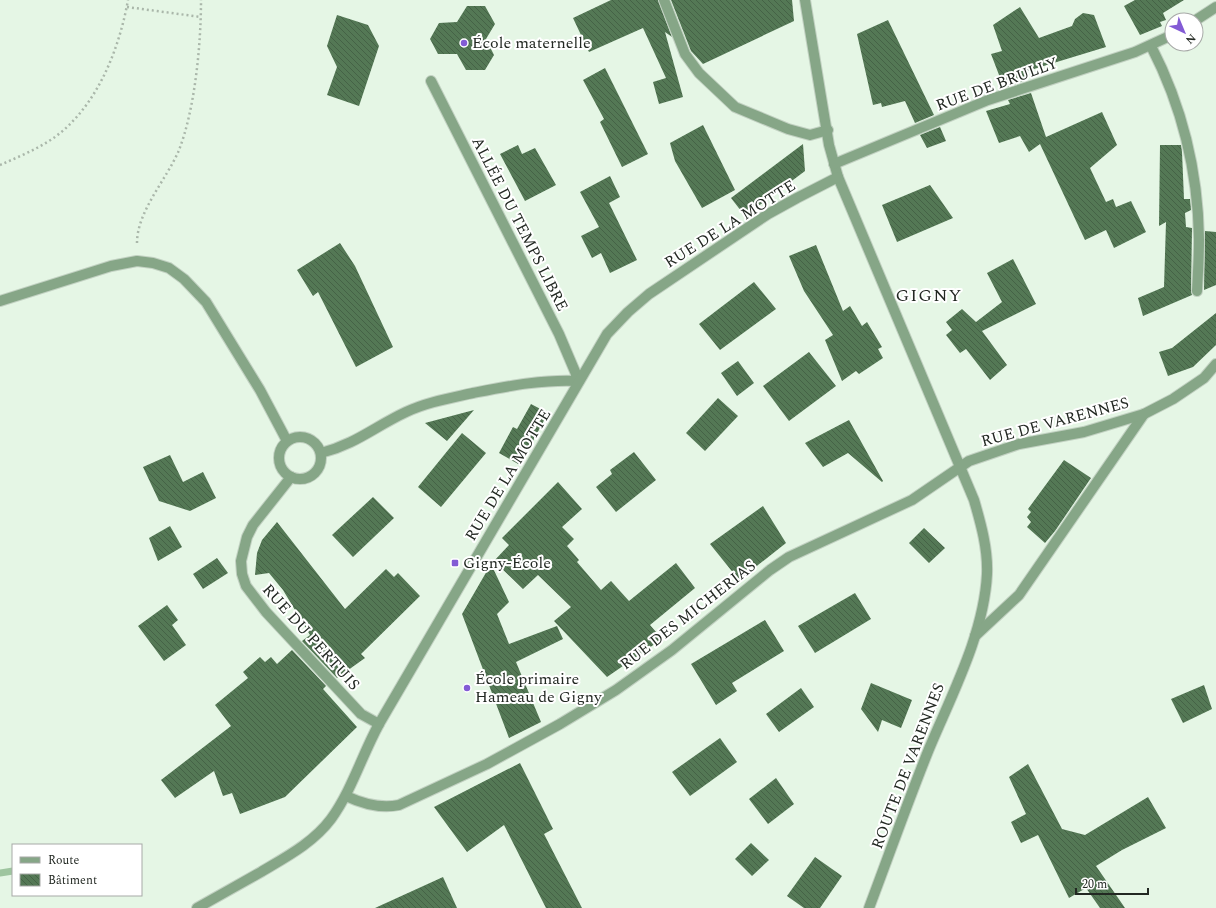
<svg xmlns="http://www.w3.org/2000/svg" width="1216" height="908" viewBox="0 0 1216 908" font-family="Spectral,serif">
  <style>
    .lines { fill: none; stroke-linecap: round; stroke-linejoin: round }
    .stream { stroke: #9ec59f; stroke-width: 7 }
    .building { fill: url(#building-back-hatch) }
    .minor-casing { stroke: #c2d1c2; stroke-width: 12 }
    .path { stroke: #aab7aa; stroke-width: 2.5; stroke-dasharray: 2 3; stroke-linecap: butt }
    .minor { stroke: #86a687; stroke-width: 10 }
    .poi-dot { fill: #835bd5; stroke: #fff; stroke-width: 1.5 }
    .labels { text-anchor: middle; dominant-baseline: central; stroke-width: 4; stroke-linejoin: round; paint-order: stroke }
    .poi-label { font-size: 16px; fill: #222822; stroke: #fff; text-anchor: start }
    .street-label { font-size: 16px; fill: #222822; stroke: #fff }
    .quarter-label { font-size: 18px; letter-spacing: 1px; fill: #222822; stroke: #fff }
  </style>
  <defs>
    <pattern id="building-back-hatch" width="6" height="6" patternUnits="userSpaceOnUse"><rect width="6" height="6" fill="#547855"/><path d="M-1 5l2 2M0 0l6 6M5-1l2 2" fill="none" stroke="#456246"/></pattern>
  </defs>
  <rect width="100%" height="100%" fill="#e5f6e5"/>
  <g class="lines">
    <polyline class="stream" points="0,873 13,871"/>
  </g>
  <g class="building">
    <polygon points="611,0 658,0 672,37 665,32 683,97 659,104 653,82 666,78 643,28 589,52 573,18"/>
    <polygon points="671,0 792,0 794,21 703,64 691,51"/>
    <polygon points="1135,0 1184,0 1163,13 1166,20 1160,22 1162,26 1140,35 1124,6"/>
    <polygon points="467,6 485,6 495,24 486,39 494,55 485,70 466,70 457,54 438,54 430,39 439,23 457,22"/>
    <polygon points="1020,7 1039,38 1072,26 1075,19 1083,13 1094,15 1106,47 1024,72 1027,80 1004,88 991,54 1002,51 993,25"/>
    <polygon points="337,15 368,25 379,46 359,106 327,95 337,67 327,46"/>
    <polygon points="888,20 934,115 915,123 905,101 882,107 881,103 873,105 857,34"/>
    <polygon points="605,68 648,154 622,167 600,122 604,119 583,80"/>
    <polygon points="1031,93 1046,137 1102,112 1117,145 1090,168 1106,202 1113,199 1116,207 1131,201 1146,232 1114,248 1106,230 1085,240 1040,144 1029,152 1020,136 999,143 986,111 1010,104 1008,100"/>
    <polygon points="703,125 735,190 702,208 675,161 670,143"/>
    <polygon points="940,127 946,141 927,148 920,135"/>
    <polygon points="803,144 805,171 745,216 731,198"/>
    <polygon points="518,145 522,154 535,148 556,185 525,201 500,154"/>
    <polygon points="1160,145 1181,145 1182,152 1184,199 1190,199 1191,210 1185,213 1186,227 1192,228 1191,291 1192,295 1143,316 1138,298 1164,287 1166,222 1159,226"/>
    <polygon points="610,176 620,197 609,203 637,260 610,273 601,253 592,258 581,236 599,227 580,192"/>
    <polygon points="930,185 953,218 897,242 882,205"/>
    <polygon points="1205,231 1216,232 1216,285 1204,290"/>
    <polygon points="340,243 355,266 393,347 356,367 318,292 313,296 297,270"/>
    <polygon points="816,245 843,311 850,306 862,326 867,322 882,347 878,349 883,358 859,374 856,371 842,381 825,340 833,335 804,291 789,256"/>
    <polygon points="1013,259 1036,304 982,331 1007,365 990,380 966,349 960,353 946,335 952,330 946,322 962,309 976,322 1002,302 987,273"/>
    <polygon points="754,282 776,309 720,350 699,324"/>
    <polygon points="1216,313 1216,345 1193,367 1168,376 1159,352 1172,348"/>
    <polygon points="809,352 836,386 789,421 763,386"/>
    <polygon points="738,361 754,383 737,396 721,373"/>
    <polygon points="718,398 738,416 705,451 686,433"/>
    <polygon points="531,404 548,413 520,465 499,453 513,427 517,429"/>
    <polygon points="474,410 447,441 425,423"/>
    <polygon points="849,420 883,481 882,482 848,453 823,467 805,443"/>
    <polygon points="462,433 486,453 441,507 418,487"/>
    <polygon points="634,452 656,480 616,512 596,487 612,474 610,470"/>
    <polygon points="170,455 183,482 203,472 216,498 190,511 159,501 143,467"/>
    <polygon points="1064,460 1091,478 1055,531 1045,543 1027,527 1031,522 1027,517 1031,512 1028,509"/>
    <polygon points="558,482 582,509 562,527 574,539 567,546 579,560 577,562 601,590 611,581 629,601 676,563 695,588 650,625 662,639 607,677 554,621 571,607 538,575 523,589 494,561 509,545 502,538"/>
    <polygon points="373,497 394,518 353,557 332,535"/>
    <polygon points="763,506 786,543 739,580 710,544"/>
    <polygon points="277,522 345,609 386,569 394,577 398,573 420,596 361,654 365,658 337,678 302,641 310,635 283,590 269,573 255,575 257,553 262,540"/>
    <polygon points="170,526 182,547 158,561 149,538"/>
    <polygon points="924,528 945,548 929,563 909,543"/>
    <polygon points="217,558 228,573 203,589 193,574"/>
    <polygon points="491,564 509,602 497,614 509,644 557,626 563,639 516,662 541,722 509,738 462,614"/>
    <polygon points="855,593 871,619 815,653 798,626"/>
    <polygon points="167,605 178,620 172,625 186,645 164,661 138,626"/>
    <polygon points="765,620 784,651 732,683 737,691 716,705 691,664"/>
    <polygon points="292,650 326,686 323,689 357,727 285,797 240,814 232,793 223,796 214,771 175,798 161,780 231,726 215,705 248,678 243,672 260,657 265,662 271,657 277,664"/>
    <polygon points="871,683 912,700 901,728 882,720 878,732 861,709"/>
    <polygon points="1204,685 1212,709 1183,723 1171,699"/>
    <polygon points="801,688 814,707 779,732 766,714"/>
    <polygon points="720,738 737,762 690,796 672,772"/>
    <polygon points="520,763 553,829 544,834 582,908 546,908 504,825 467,852 434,807"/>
    <polygon points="1028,764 1062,829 1085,835 1148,797 1166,828 1122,850 1096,866 1125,908 1100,908 1086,888 1069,898 1038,835 1021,843 1011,822 1026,814 1009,777"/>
    <polygon points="776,778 794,804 768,824 749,799"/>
    <polygon points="751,843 769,860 752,876 735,859"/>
    <polygon points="815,857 842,876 820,908 804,908 787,896"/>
    <polygon points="443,877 457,908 375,908"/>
  </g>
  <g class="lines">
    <defs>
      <g id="minor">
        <polyline points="664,0 685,54 699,73 735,107 788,129 810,135 828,130"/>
        <path d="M805,0l24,145 9,32 136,323c7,24 14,49 13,74 -3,60 -35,120 -58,175 -21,52 -40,106 -60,159"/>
        <polyline points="1196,20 1216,7"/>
        <path d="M1151,46c31,60 47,126 48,193 0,17 -1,34 -2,52"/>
        <polyline points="834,164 988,100 1135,52 1172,35"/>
        <polyline points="0,301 111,266 137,261 153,263 169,268 184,279 206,302 260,390 287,441"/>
        <circle cx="300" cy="458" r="21"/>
        <path d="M321,453c35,-9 53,-26 85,-41 21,-10 45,-14 67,-19 36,-7 70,-14 106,-12l-20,-47 -128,-253"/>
        <polyline points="291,477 253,525 247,537 241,561 242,574 246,586 266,612 361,714 379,724"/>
        <polyline points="975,636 1019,595 1144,414"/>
        <path d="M346,796c17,8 34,13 53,9l88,-41 73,-40 56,-34 56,-40 98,-80 19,-13 123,-57 57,-39 50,-17 65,-12 60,-18 29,-15 31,-21 12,-14"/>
        <path d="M197,908c21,-12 43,-24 64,-36 25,-15 52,-29 70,-53 21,-29 31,-64 48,-95l228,-390 21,-22 21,-18 119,-80 29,-16 41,-21"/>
      </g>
    </defs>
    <use href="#minor" class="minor-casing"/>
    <g class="path">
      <polyline points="127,7 201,17"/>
      <path d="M0,165c18,-8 38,-16 55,-28 42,-31 64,-87 73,-137"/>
      <path d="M137,243c0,-32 30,-64 42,-93 16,-41 22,-106 22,-150"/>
    </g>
    <use href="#minor" class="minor"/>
  </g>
  <g class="poi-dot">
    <circle cx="464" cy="43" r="4"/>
    <rect x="451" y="559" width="8" height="8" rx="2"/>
    <circle cx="467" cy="688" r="4"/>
  </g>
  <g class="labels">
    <g class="poi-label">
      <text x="472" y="43">École maternelle</text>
      <text x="463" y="563">Gigny-École</text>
      <text x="475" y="679">École primaire<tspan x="475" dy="18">Hameau de Gigny</tspan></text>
    </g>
    <g class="street-label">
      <text transform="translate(997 84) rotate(-20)">RUE DE BRULLY</text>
      <text transform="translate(520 224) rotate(63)">ALLÉE DU TEMPS LIBRE</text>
      <text transform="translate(730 224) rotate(-32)">RUE DE LA MOTTE</text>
      <text transform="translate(1055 422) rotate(-15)">RUE DE VARENNES</text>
      <text transform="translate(508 475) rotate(-59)">RUE DE LA MOTTE</text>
      <text transform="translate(688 615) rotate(-38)">RUE DES MICHERIAS</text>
      <text transform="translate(311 637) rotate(48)">RUE DU PERTUIS</text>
      <text transform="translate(908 766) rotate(-69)">ROUTE DE VARENNES</text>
    </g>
    <g class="quarter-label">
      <text x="929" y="295">GIGNY</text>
    </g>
  </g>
  <rect x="12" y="844" width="130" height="52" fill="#ffffff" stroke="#a7a9a7"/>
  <rect x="20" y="857" width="20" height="6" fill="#86a687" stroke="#a7a9a7"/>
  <text x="48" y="864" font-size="12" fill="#222822">Route</text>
  <rect x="20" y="874" width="20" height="12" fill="url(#building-back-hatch)" stroke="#a7a9a7"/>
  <text x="48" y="884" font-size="12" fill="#222822">Bâtiment</text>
  <g transform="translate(1184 32) rotate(136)"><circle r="19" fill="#ffffff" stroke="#a7a9a7"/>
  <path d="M0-3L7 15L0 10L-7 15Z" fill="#835bd5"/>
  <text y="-6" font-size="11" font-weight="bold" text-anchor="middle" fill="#222822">N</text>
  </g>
  <path d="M1076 888v6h72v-6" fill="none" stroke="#222822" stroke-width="2"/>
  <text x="1082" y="888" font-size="12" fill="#222822" stroke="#ffffff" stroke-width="3" paint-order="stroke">20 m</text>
</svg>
